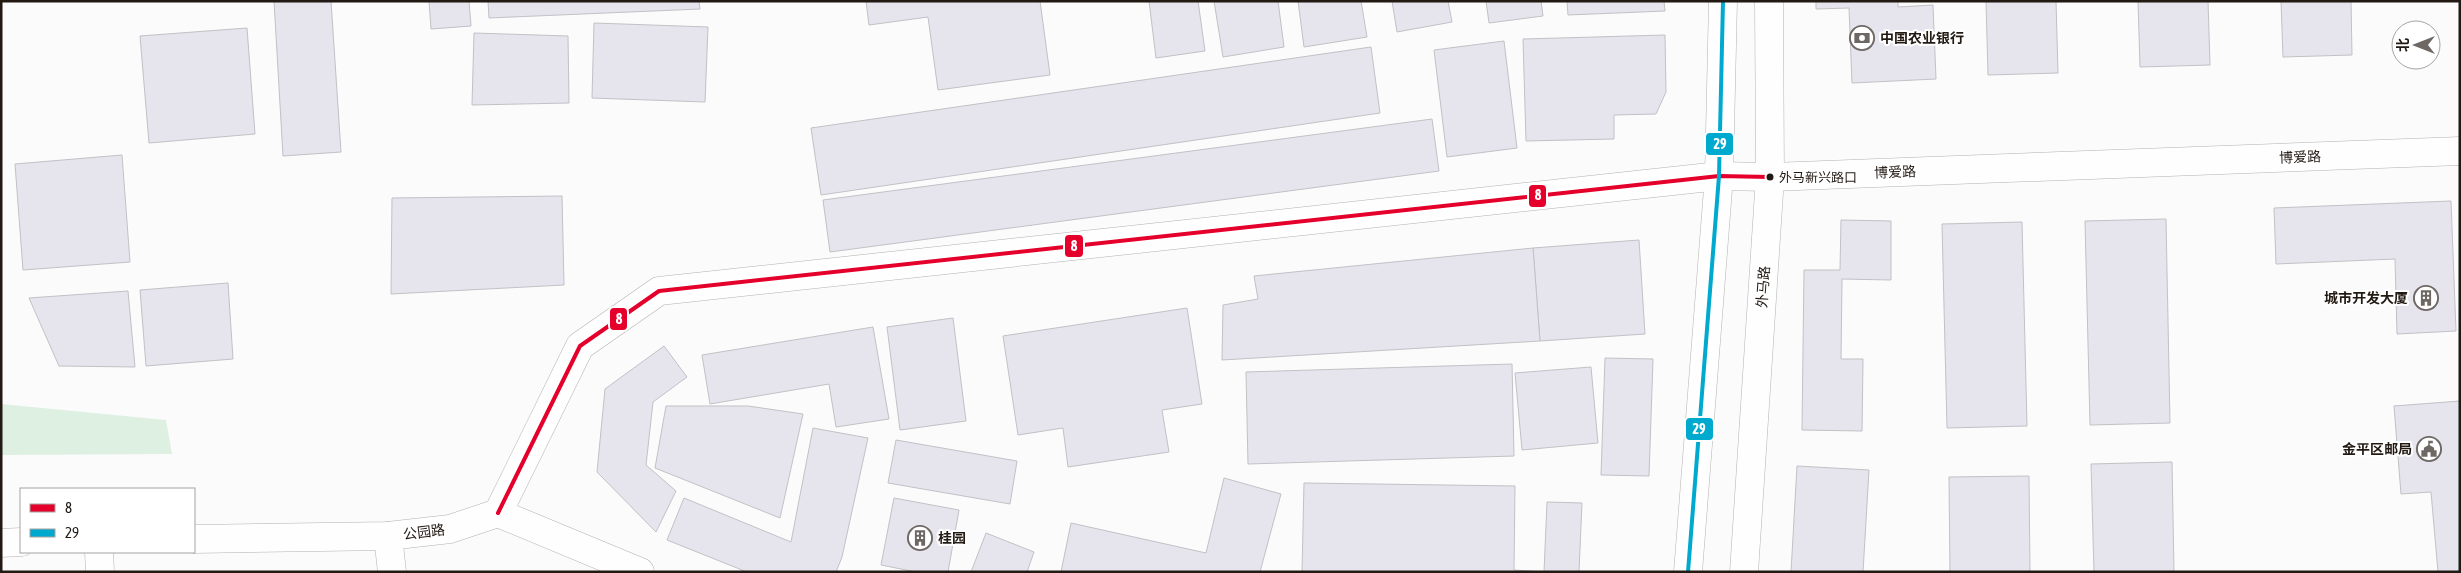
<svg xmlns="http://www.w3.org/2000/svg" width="2461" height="573" viewBox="0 0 2461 573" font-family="'Asap Condensed','Noto Sans SC',sans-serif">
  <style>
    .green { fill: #def0e1 }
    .building { fill: #e6e5ee; stroke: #c1c1c6 }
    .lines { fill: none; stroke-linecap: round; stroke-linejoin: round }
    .street-casing { stroke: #b6b1af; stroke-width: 29 }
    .secondary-casing { stroke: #b6b1af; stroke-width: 29 }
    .street { stroke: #fefefe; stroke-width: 28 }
    .secondary { stroke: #fefefe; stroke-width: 28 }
    .bus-1-casing { stroke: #fff; stroke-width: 8 }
    .bus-2-casing { stroke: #fff; stroke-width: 8 }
    .bus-1 { stroke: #e4002b; stroke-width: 4 }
    .bus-2 { stroke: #00a9ce; stroke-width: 4 }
    .bus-dot { fill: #221913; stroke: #fff; stroke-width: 2 }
    .labels { text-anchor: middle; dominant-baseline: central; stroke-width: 4; stroke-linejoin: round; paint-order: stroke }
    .bus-label { font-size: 13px; fill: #221913; stroke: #fff; text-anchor: start }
    .poi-label { font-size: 14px; font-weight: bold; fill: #221913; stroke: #fff; text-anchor: start }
    .street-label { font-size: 14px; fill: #221913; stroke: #fff }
    .line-badge { stroke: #fff; stroke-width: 2 }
    .badge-label { font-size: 14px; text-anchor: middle; font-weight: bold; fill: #fff }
  </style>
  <rect width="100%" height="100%" fill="#fbfbfb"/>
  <polygon class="green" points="1,404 166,420 172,454 1,455"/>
  <g class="building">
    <polygon points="274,1 331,1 341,152 283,156"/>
    <polygon points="429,1 469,1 471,26 431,29"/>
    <polygon points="488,1 699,1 700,9 489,18"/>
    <polygon points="866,1 1040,1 1050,75 938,90 928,17 869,25"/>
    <polygon points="1149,1 1198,1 1205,51 1156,58"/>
    <polygon points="1214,1 1278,1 1284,47 1223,57"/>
    <polygon points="1298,1 1361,1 1367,37 1304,47"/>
    <polygon points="1392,1 1448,1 1452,22 1397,32"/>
    <polygon points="1486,1 1541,1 1543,16 1489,23"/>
    <polygon points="1567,1 1664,1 1665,11 1568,15"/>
    <polygon points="1816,1 1898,1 1898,7 1933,5 1936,79 1852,83 1849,8 1816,9"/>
    <polygon points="1986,1 2056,1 2058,73 1988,75"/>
    <polygon points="2138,1 2208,1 2210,65 2140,67"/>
    <polygon points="2281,1 2351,1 2352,55 2283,57"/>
    <polygon points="594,23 708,27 705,102 592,98"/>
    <polygon points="247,28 255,134 149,143 140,36"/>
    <polygon points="474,33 568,36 569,103 472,105"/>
    <polygon points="1665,35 1666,92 1656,114 1614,115 1614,139 1526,141 1523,39"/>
    <polygon points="1504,41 1517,148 1447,157 1434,50"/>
    <polygon points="1371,47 1380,113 821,195 811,128"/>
    <polygon points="1432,119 1439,171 830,252 823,200"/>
    <polygon points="122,155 130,262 23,270 15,164"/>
    <polygon points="562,196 564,285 391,294 392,198"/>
    <polygon points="2451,201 2456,331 2397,334 2395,259 2276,264 2274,208"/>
    <polygon points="2166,219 2170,423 2090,425 2085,221"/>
    <polygon points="1841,220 1891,221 1891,280 1842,279 1841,359 1863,359 1862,431 1802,430 1804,270 1840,270"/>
    <polygon points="2022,222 2027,426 1947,428 1942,224"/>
    <polygon points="1639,240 1645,334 1540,341 1533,248"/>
    <polygon points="1533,248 1540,341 1222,360 1223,305 1258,299 1254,276"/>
    <polygon points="228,283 233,359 146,366 140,290"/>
    <polygon points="128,291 135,367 59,366 29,298"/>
    <polygon points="1187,308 1202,404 1162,410 1169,452 1068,467 1063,428 1018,435 1003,336"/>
    <polygon points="953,318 966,421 900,430 887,327"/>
    <polygon points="873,327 889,419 836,427 829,384 710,404 702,355"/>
    <polygon points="664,346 687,377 653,402 646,465 676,491 656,532 597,472 605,389"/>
    <polygon points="1605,358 1653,359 1649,476 1601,475"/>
    <polygon points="1512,364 1514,456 1248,464 1246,372"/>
    <polygon points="1591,367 1598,443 1522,450 1515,373"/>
    <polygon points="2460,401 2460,572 2438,572 2431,492 2401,494 2394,406"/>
    <polygon points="666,406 748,406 803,414 780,518 655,468"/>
    <polygon points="813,428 868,438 842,557 836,572 747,572 667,540 684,498 791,542"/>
    <polygon points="896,440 1017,461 1010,504 888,483"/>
    <polygon points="2172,462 2174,572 2094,572 2091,464"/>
    <polygon points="1797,466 1869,470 1863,572 1791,572"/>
    <polygon points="2029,476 2030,572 1950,572 1949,477"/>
    <polygon points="1224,478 1281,494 1260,572 1061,572 1071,523 1206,553"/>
    <polygon points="1304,483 1515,486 1514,570 1544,572 1302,572"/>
    <polygon points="894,498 959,510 948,572 916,572 881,565"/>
    <polygon points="1547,502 1582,503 1579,572 1544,572"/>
    <polygon points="986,533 1034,552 1027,572 971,572"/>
  </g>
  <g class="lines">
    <defs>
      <g id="street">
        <polyline points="498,513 580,346 659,291 1719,176 1770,177 2460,151"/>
        <polyline points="388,536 392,572"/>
        <polyline points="194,539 388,536 450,529 498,513 640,572"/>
        <polyline points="1,543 21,542"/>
        <polyline points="99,552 100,572"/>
      </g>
      <g id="secondary">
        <polyline points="1688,572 1719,176 1723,1"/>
        <polyline points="1744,572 1770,177 1769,1"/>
      </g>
    </defs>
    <use href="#street" class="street-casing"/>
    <use href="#secondary" class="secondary-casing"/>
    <use href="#street" class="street"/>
    <use href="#secondary" class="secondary"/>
    <defs>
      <polyline id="bus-1" points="498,513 580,346 659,291 1719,176 1770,177"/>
      <polyline id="bus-2" points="1688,572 1719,176 1723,1"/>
    </defs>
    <use href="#bus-1" class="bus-1-casing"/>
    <use href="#bus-2" class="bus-2-casing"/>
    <use href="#bus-1" class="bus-1"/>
    <use href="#bus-2" class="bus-2"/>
  </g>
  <defs>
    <symbol id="bank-ring" viewBox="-11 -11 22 22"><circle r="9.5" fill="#fff" stroke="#6e6864" stroke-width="1.5"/><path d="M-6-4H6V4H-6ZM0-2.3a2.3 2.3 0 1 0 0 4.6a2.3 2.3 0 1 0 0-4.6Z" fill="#6e6864"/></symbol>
    <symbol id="building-ring" viewBox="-11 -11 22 22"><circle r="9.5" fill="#fff" stroke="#6e6864" stroke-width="1.5"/><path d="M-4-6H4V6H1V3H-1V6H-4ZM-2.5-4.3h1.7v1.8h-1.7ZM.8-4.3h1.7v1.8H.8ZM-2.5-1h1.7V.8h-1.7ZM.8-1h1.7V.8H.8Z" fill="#6e6864"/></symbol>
    <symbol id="civic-ring" viewBox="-11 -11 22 22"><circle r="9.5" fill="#fff" stroke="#6e6864" stroke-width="1.5"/><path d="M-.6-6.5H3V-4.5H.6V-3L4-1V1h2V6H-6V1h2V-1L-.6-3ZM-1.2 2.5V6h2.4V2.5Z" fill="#6e6864"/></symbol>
  </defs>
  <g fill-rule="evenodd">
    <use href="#bank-ring" x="1848" y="24" width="28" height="28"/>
    <use href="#building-ring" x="2412" y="284" width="28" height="28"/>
    <use href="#civic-ring" x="2415" y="435" width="28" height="28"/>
    <use href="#building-ring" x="906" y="524" width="28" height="28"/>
  </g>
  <circle class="bus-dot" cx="1770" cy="177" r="4.5"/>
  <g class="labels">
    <g class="bus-label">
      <text x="1779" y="177">外马新兴路口</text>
    </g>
    <g class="poi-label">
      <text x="1880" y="38">中国农业银行</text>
      <text x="2408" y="298" text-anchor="end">城市开发大厦</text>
      <text x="2412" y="449" text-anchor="end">金平区邮局</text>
      <text x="938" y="538">桂园</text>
    </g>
    <g class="street-label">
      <text transform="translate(2300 157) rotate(-2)">博爱路</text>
      <text transform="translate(1895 172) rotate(-2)">博爱路</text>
      <text transform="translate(1763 287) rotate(-86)">外马路</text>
      <text transform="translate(424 532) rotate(-7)">公园路</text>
    </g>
  </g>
  <g class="line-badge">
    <rect x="1705" y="132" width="29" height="24" rx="5" fill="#00a9ce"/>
    <rect x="1528" y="184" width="19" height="24" rx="5" fill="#e4002b"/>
    <rect x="1064" y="234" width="20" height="24" rx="5" fill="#e4002b"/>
    <rect x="609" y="307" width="19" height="24" rx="5" fill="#e4002b"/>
    <rect x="1685" y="417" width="29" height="24" rx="5" fill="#00a9ce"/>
  </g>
  <g class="badge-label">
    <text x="1720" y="149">29</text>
    <text x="1538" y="200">8</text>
    <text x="1074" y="251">8</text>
    <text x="619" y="324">8</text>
    <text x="1699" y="434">29</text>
  </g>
  <rect width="2461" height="573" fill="none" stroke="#221913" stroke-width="5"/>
  <rect x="20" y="488" width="175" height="65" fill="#ffffff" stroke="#a7a3a1"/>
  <rect x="30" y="504" width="25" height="8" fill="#e4002b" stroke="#a7a3a1"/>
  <text x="65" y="513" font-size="15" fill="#221913">8</text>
  <rect x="30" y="529" width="25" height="8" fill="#00a9ce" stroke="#a7a3a1"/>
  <text x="65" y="538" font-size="15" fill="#221913">29</text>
  <g transform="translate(2416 45) rotate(270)"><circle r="24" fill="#ffffff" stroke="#a7a3a1"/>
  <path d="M0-4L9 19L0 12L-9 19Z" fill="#6e6864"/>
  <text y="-8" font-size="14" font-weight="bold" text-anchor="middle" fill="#221913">北</text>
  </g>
</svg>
